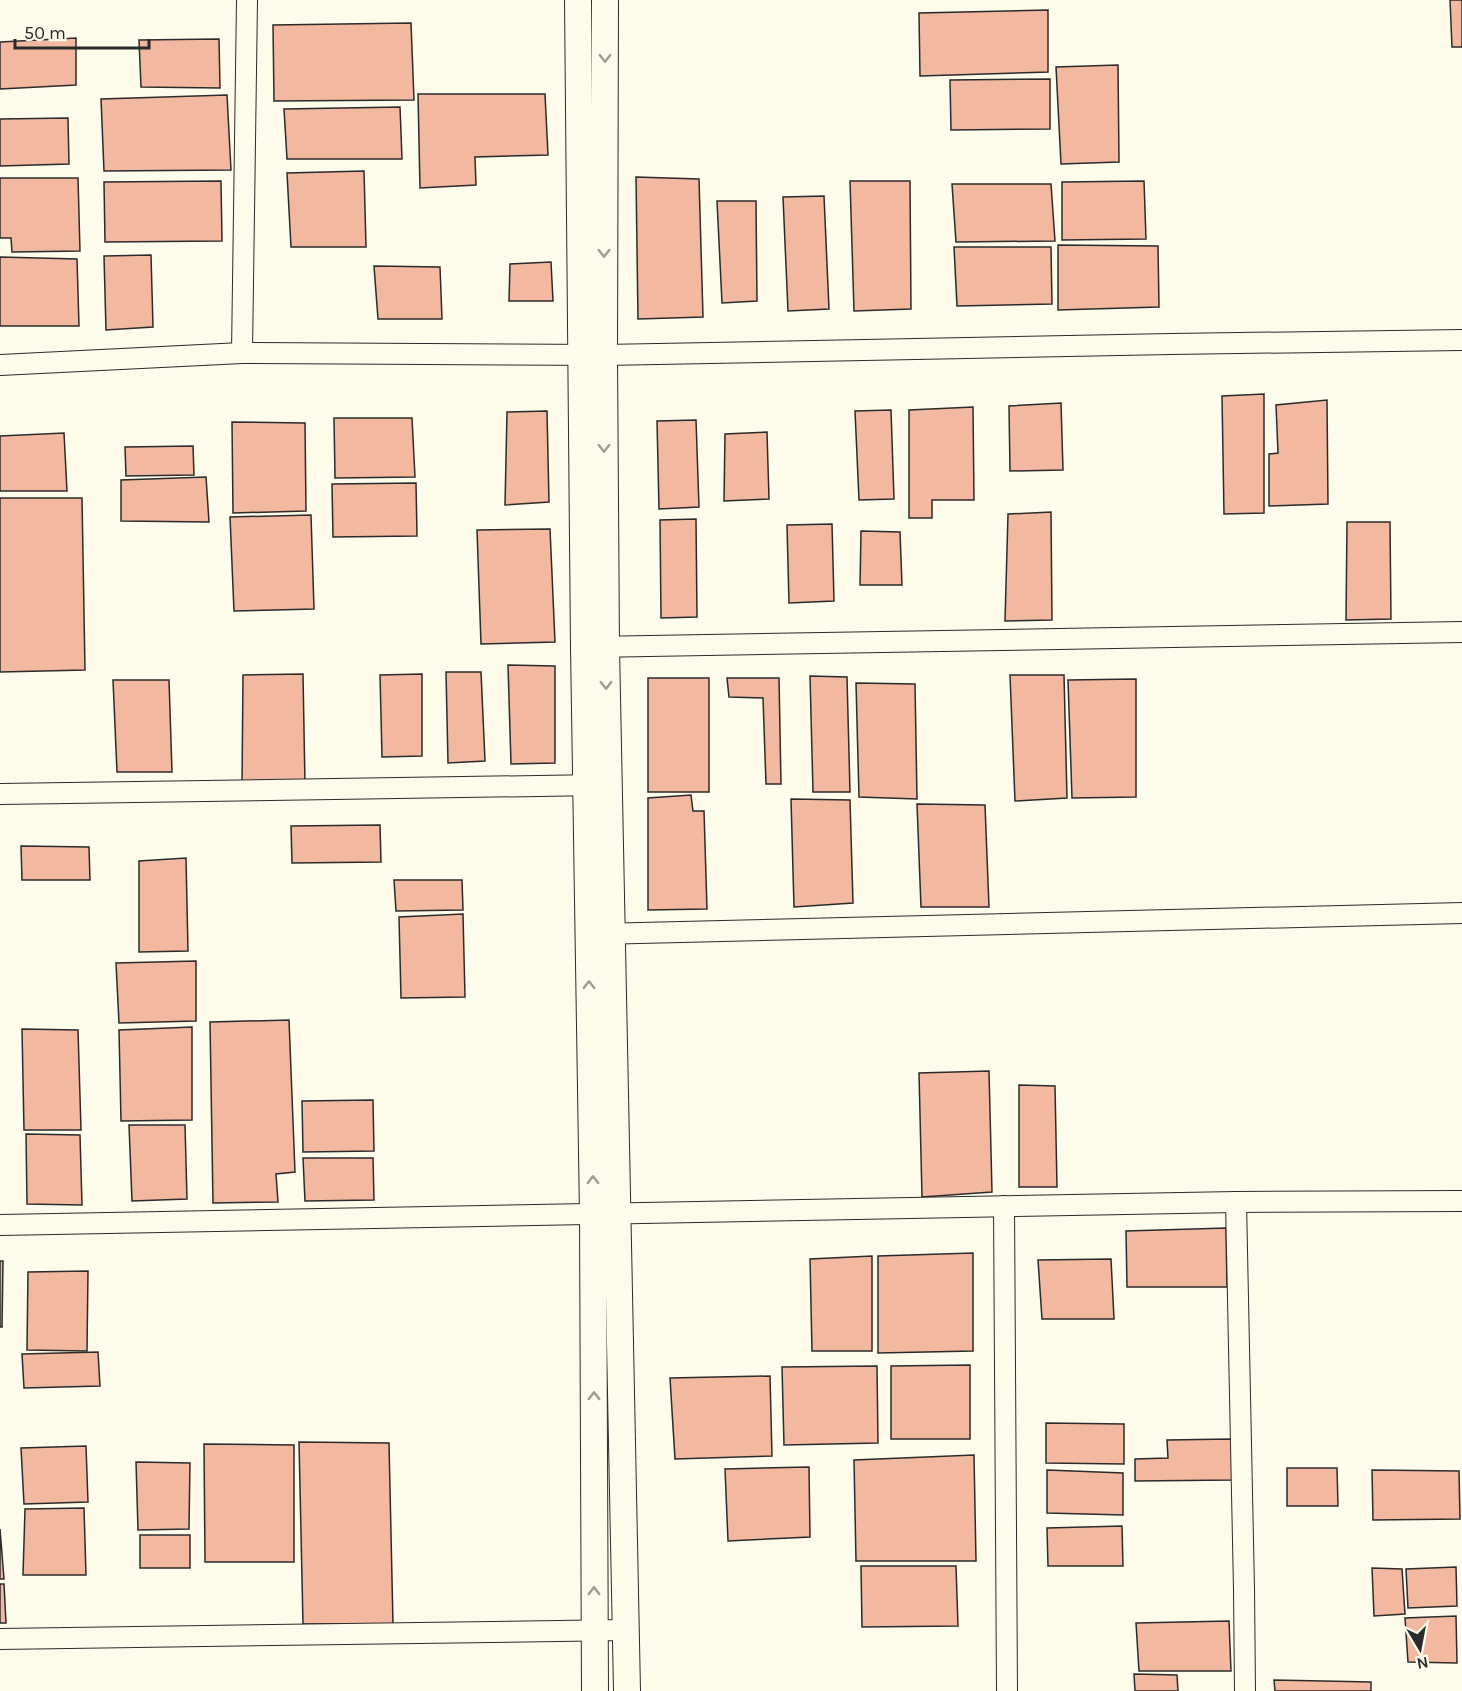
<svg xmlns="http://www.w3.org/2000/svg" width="1462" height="1691" viewBox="0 0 1462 1691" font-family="Karla,sans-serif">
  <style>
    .building { fill: #f2b8a0; stroke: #2b2b2b; stroke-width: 1.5 }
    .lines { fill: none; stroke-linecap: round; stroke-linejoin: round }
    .minor-casing { stroke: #2b2b2b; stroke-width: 22 }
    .major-casing { stroke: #2b2b2b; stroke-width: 28 }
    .minor { stroke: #fdfbea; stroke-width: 20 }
    .major { stroke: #fdfbea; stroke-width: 26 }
    .oneway { stroke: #9e9d94 }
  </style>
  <rect width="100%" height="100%" fill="#fdfbea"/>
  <g class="building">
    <polygon points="1450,0 1462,0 1462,47 1452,47"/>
    <polygon points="1048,10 1048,72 920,76 919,13"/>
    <polygon points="411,23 414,100 274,101 273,25"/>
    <polygon points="76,38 76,85 0,89 0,42"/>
    <polygon points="219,39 220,88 141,87 139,40"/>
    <polygon points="1118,65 1119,162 1061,164 1056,67"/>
    <polygon points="1050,79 1050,129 951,130 950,80"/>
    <polygon points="418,94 545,94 548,155 475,157 476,185 420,188"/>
    <polygon points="227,95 231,170 104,171 101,99"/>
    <polygon points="400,107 402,159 287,159 284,109"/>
    <polygon points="68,118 69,164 0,166 0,119"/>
    <polygon points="364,171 366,247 291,247 287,173"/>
    <polygon points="636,177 699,179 703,317 638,319"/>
    <polygon points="0,178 78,178 80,251 12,252 11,238 0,238"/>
    <polygon points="221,181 222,241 105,242 104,182"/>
    <polygon points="850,181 910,181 911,309 854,311"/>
    <polygon points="1144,181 1146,239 1062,240 1062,182"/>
    <polygon points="952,184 1051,184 1055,241 956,242"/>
    <polygon points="824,196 829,309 788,311 783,197"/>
    <polygon points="717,201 756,201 757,301 722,303"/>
    <polygon points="1058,245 1158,246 1159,307 1058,310"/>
    <polygon points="954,247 1051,247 1052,304 957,306"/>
    <polygon points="151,255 153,327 106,330 104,256"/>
    <polygon points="0,257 77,259 79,326 0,326"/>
    <polygon points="551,262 553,301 509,301 510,264"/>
    <polygon points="374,266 440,267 442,319 378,319"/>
    <polygon points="1264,394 1264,513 1224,514 1222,396"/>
    <polygon points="1327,400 1328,504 1269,506 1269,454 1278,453 1276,405"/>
    <polygon points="1061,403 1063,470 1010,471 1009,406"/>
    <polygon points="973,407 974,500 932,500 932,518 909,518 909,410"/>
    <polygon points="891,410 894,499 859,500 855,411"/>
    <polygon points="547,411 549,502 505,505 507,412"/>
    <polygon points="334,418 412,418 415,477 335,478"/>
    <polygon points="696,420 699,507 659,509 657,421"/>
    <polygon points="232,422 305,423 306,511 233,513"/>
    <polygon points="767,432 769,499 724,501 725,434"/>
    <polygon points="64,433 67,491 0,491 0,436"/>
    <polygon points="193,446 194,475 126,476 125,447"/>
    <polygon points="206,477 209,522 121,521 121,480"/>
    <polygon points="416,483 417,536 333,537 332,484"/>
    <polygon points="0,498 82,498 85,670 0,672"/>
    <polygon points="1051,512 1052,620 1005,621 1008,514"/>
    <polygon points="311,515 314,609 234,611 230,517"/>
    <polygon points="696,519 697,617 661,618 660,520"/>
    <polygon points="1347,522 1390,522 1391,619 1346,620"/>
    <polygon points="832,524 834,601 789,603 787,525"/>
    <polygon points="550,529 555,642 481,644 477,530"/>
    <polygon points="861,531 900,532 902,585 860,585"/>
    <polygon points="508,665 555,666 555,763 511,764"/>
    <polygon points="446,672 481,672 485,761 448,763"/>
    <polygon points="303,674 305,785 242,785 243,675"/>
    <polygon points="422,674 422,756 382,757 380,675"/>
    <polygon points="1010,675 1064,675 1067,798 1015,801"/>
    <polygon points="810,676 847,677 850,792 813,792"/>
    <rect x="648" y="678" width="61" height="114"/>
    <polygon points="727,678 779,678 781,784 766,784 763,698 729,697"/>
    <polygon points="1136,679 1136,797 1072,798 1068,680"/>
    <polygon points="113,680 169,680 172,772 117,772"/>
    <polygon points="856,683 915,684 917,799 859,797"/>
    <polygon points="691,795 693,811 704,811 707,909 648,910 648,798"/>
    <polygon points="791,799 850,800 853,903 794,907"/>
    <polygon points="917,804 985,805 989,907 921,907"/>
    <polygon points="380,825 381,862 292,863 291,826"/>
    <polygon points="21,846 89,847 90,880 22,880"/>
    <polygon points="186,858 188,951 139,952 139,861"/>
    <polygon points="394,880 462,880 463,910 396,911"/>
    <polygon points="463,914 465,997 401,998 399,917"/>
    <polygon points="196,961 196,1021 119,1023 116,963"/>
    <polygon points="289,1020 295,1172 276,1174 278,1202 213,1203 210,1022"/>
    <polygon points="192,1027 192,1120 121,1121 119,1030"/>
    <polygon points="22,1029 78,1030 81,1130 24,1130"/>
    <polygon points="989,1071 992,1192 922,1197 919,1073"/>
    <polygon points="1019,1085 1055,1086 1057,1187 1019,1187"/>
    <polygon points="373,1100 374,1151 303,1152 302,1101"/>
    <polygon points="129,1125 185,1125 187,1199 132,1201"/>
    <polygon points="26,1134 80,1135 82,1205 27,1204"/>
    <polygon points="303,1158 373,1158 374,1200 305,1201"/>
    <polygon points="1226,1228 1227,1287 1127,1287 1126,1231"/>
    <polygon points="973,1253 973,1351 878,1353 878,1256"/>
    <polygon points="872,1256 872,1351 812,1351 810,1259"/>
    <polygon points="1111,1259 1114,1319 1042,1319 1038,1260"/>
    <polygon points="0,1261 3,1261 2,1327 0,1327"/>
    <polygon points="88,1271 87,1351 27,1350 28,1272"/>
    <polygon points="98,1352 100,1386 24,1388 22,1354"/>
    <polygon points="970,1365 970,1439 891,1439 891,1366"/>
    <polygon points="877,1366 878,1443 784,1445 782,1367"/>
    <polygon points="770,1376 772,1456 675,1459 670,1378"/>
    <polygon points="1046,1423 1124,1424 1124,1464 1046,1463"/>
    <polygon points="1231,1439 1233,1480 1135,1481 1135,1459 1168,1458 1167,1440"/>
    <polygon points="299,1442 389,1443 393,1624 303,1624"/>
    <polygon points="204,1444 294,1445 294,1562 205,1562"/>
    <polygon points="86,1446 88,1502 24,1504 21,1448"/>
    <polygon points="974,1455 976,1561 856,1561 854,1460"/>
    <polygon points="136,1462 190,1463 189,1529 138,1530"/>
    <polygon points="809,1467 810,1537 728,1541 725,1469"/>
    <polygon points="1287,1468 1337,1468 1338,1506 1287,1506"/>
    <polygon points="1047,1470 1123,1473 1123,1515 1047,1513"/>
    <polygon points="1372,1470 1459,1471 1460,1519 1373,1520"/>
    <polygon points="84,1508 86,1575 23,1575 25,1509"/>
    <polygon points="1122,1526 1123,1566 1048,1566 1047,1528"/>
    <polygon points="0,1529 4,1579 0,1579"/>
    <rect x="140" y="1535" width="50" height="33"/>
    <polygon points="861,1566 956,1566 958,1626 862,1627"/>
    <polygon points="1456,1567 1457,1606 1408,1608 1406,1569"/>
    <polygon points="1372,1568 1402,1569 1405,1614 1374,1616"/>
    <polygon points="0,1584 4,1584 6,1623 0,1623"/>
    <polygon points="1456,1616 1457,1663 1408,1662 1405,1618"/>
    <polygon points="1229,1621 1231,1671 1139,1671 1136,1623"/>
    <polygon points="1134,1674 1177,1675 1178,1691 1135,1691"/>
    <polygon points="1274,1680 1371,1682 1371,1691 1275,1691"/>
  </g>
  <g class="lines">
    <defs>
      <g id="minor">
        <polyline points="242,353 247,0"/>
        <polyline points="0,365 242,353 604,355 1171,344 1462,340"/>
        <polyline points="592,647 1462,632"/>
        <polyline points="0,794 600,785"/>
        <polyline points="598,934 1462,913"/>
        <polyline points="1236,1202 1244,1589 1245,1691"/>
        <polyline points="1004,1206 1007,1691"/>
        <polyline points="0,1225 1236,1202 1462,1201"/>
        <polyline points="0,1639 626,1630"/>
      </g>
      <g id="major">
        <polyline points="578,0 584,647 593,1215 595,1691"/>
        <polyline points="605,0 604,355 606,647 627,1691"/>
      </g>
    </defs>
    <use href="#minor" class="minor-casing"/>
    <use href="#major" class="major-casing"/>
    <use href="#minor" class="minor"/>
    <use href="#major" class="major"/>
  </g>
  <defs><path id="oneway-chevron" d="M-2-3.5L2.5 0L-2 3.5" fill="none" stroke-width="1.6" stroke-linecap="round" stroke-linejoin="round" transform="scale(1.5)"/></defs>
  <g class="oneway">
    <use href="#oneway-chevron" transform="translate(605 58) rotate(90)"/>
    <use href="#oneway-chevron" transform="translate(604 253) rotate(90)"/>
    <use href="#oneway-chevron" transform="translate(604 448) rotate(90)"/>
    <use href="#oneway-chevron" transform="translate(606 685) rotate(89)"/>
    <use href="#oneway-chevron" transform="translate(589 985) rotate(-91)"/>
    <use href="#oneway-chevron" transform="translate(593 1180) rotate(-91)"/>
    <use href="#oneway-chevron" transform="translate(594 1396) rotate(-90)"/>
    <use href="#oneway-chevron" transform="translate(594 1591) rotate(-90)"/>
  </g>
  <g transform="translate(1420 1649) rotate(170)" stroke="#fdfbea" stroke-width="4.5" paint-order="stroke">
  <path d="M0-4.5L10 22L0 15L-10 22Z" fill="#2b2b2b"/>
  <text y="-9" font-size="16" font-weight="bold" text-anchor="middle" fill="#2b2b2b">N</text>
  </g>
  <path d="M15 39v9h134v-9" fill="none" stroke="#2b2b2b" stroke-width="3"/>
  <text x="24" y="39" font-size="18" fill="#2b2b2b" stroke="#fdfbea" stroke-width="4.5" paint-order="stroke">50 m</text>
</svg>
